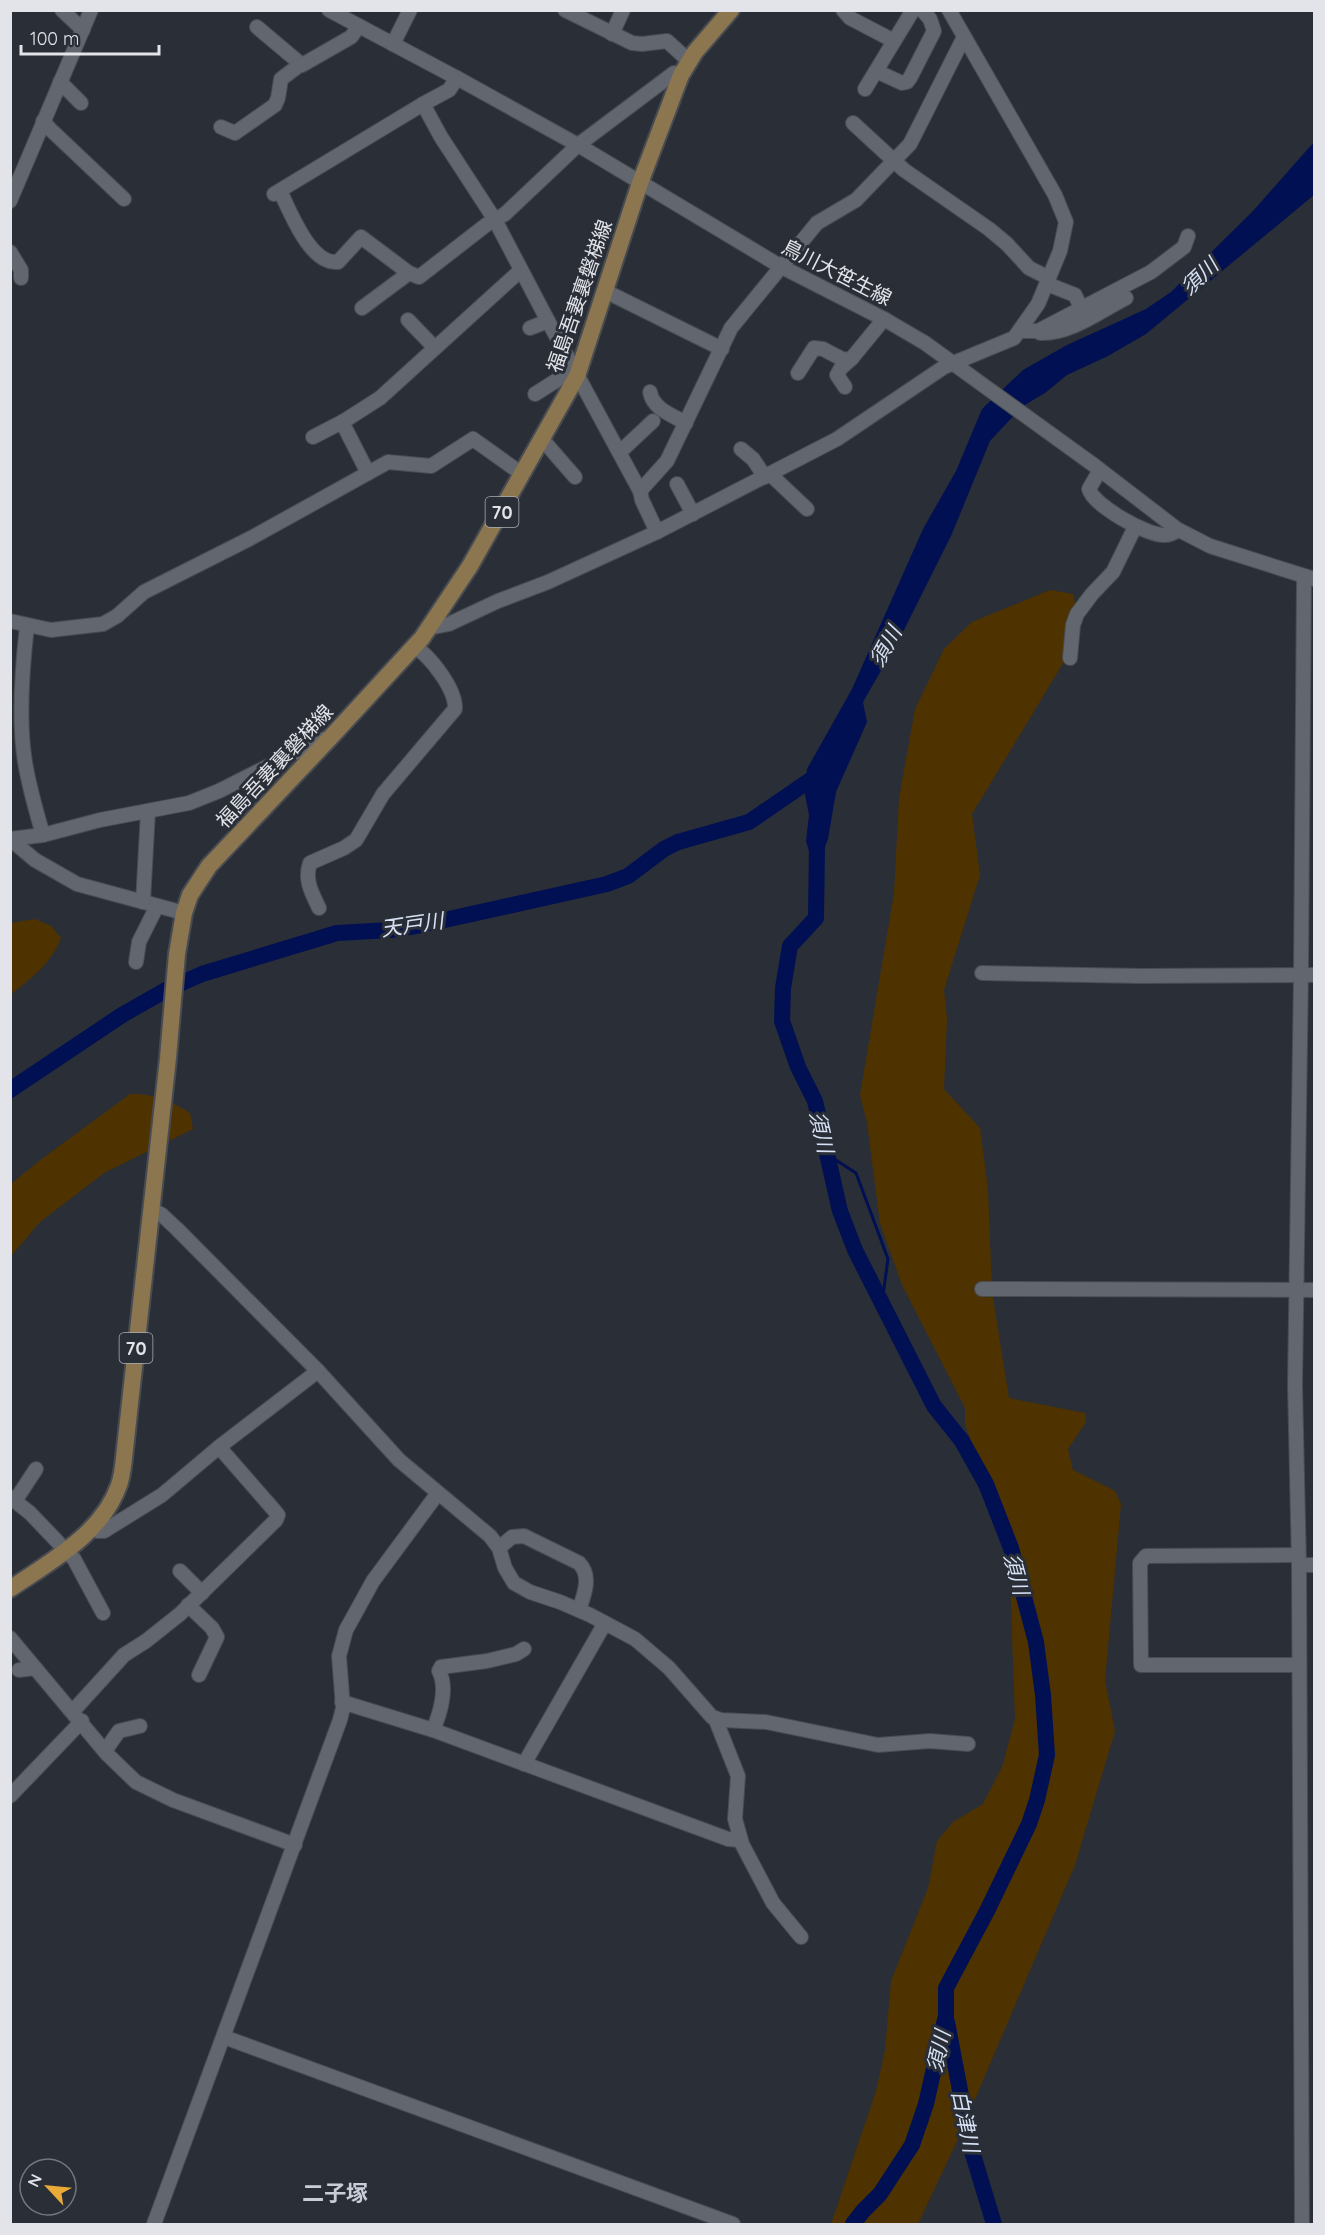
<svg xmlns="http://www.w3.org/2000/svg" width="1325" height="2235" viewBox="0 0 1325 2235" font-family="Quicksand,'Noto Sans JP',sans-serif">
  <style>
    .green { fill: #4e3300 }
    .water { fill: #001053 }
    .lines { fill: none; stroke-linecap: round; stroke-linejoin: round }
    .stream { stroke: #001053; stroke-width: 3 }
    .river { stroke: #001053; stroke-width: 16 }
    .minor-casing { stroke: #484c52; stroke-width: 16 }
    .major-casing { stroke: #484c52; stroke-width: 20 }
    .minor { stroke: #61666f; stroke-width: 14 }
    .major { stroke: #8c7650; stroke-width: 16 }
    .labels { text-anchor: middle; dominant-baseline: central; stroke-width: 6; stroke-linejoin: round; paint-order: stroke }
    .shield { fill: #2a2e36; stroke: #abadb4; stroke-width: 1.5 }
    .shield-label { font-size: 18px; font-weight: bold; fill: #e2e4ea }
    .street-label { font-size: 20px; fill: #e2e4ea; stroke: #2a2e36 }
    .water-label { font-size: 21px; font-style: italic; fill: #d7e2f6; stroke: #2a2e36 }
    .quarter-label { font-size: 22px; font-weight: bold; fill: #c8cdd8; stroke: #2a2e36 }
  </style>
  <rect width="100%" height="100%" fill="#2a2e36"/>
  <g class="green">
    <polygon points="1050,590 1073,594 1077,611 1068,655 972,814 980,875 944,990 947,1019 944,1089 980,1128 988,1189 992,1292 1009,1398 1085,1413 1086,1422 1068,1449 1073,1470 1115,1491 1121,1504 1105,1681 1115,1731 1075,1865 958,2139 918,2224 831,2224 876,2091 885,2050 891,1981 928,1888 937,1841 953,1822 983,1804 1002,1767 1015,1719 1009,1550 965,1424 965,1408 902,1285 880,1223 867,1123 860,1095 894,893 899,798 915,709 944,649 972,622"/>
    <path d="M35,919l16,7 10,12c-8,23 -31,42 -50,56v-71z"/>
    <path d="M130,1094c23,-1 41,7 60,19l3,16 -89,44 -64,49 -29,34v-72l28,-23z"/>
  </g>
  <polygon class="water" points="1314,142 1314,195 1146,334 1108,356 1067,375 1045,393 1023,406 990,441 951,536 902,634 863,702 867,722 836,792 828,839 815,872 806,841 809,815 805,795 807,769 852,689 923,529 956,471 982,409 1023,370 1067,345 1146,309 1171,292 1253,211"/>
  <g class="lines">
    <polyline class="stream" points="828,1155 856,1173 881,1240 888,1259 882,1302"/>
    <g class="river">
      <polyline points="817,845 816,918 790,946 783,988 782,1021 798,1067 815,1101 840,1211 855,1250 934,1406 962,1441 986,1484 1011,1548 1036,1642 1043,1695 1047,1755 1037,1800 1029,1824 987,1911 946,1988 946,2015 926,2104 912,2145 880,2194 863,2211 853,2224"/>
      <polyline points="10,1090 122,1015 166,990 202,974 337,933 390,930 422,925 607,884 628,876 664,849 678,842 749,822 819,774"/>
      <polyline points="947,2022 971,2148 994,2224"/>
    </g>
    <defs>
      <g id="minor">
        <polyline points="62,10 83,30"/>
        <polyline points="329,10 457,78 578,145 780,266 884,319 925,343 1095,466 1177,529 1210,546 1314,579"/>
        <polyline points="565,10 632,43 642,44 667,41 689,61"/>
        <polyline points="843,10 850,18 894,41"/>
        <polyline points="257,27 302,65 351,37 359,26"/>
        <polyline points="612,34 623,10"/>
        <polyline points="393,44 410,10"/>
        <polyline points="876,71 902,83 907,82 910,78 934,31 930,19 922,10"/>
        <polyline points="457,78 449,90 423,104 441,137 495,220 548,321 530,328"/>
        <polyline points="60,82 81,103"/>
        <polyline points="865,89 913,10"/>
        <polyline points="43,121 50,129 124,199"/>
        <polyline points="853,123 904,170 989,229 1007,244 1029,268 1049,278"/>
        <polyline points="221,127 235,133 275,105 278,98 281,79 301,64"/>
        <path d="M280,191c10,20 30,74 58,71l23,-25 48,36 10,4 67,-52 19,-11 73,-69 96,-72 7,2"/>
        <polyline points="274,194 423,104"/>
        <polyline points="10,201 91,10"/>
        <polyline points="10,252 21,270 21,278"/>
        <polyline points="1047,284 1075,295 1081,308"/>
        <polyline points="605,291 722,349"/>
        <polyline points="362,308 409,273"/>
        <polyline points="408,320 435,348"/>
        <polyline points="548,321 640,491 642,500 657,532"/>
        <polyline points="1021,331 1038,331 1151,272 1184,247 1188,236"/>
        <path d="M1040,333c31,1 60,-22 86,-35"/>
        <polyline points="798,373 814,348 823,349 844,360 852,358 884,319"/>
        <polyline points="845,387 837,375 841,368 852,358"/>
        <path d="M650,392c3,17 22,23 36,31"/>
        <polyline points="535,394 573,370"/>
        <polyline points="342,422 368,473"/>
        <polyline points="313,437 344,421 380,398 521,270"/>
        <polyline points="542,439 575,477"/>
        <polyline points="741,449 753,459 765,477"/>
        <polyline points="620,452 653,421"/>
        <path d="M1100,470l-11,19c4,16 58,47 76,46 5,0 9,-2 13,-5"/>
        <polyline points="770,474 807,509"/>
        <polyline points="677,484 693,514"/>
        <polyline points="640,491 667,461 731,328 817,223 856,200 910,144 964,37"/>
        <polyline points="10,621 51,630 103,624 117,616 144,592 251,538 388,462 431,466 473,439 522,474"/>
        <path d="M27,626c-5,43 -9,93 -2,136 4,25 11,49 18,73"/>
        <polyline points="429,628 449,624 498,601 548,582 657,532 837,439 944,367 1014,338 1038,304 1060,251 1066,222 1055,195 949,10"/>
        <polyline points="1070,658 1073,625 1077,614 1092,594 1113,572 1135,527"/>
        <polyline points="10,839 43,835 100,820 189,803 219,791 320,740 330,738"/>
        <polyline points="10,839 35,860 77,884 184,913"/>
        <polyline points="143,902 148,811"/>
        <path d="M319,908c-7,-15 -15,-28 -9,-45l34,-15 12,-8 27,-46 72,-85c1,-20 -25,-53 -41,-63"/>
        <polyline points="136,962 139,942 157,906"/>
        <polyline points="982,973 1141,976 1314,975"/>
        <polyline points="151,1209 162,1215 177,1229 318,1371 399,1460 490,1536 499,1548 505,1568 514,1583 530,1592 560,1602 590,1615 635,1639 669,1668 712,1717 721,1720 766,1722 878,1745 930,1741 968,1744"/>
        <polyline points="982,1289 1314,1290"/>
        <polyline points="10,1497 30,1513 74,1559 103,1613"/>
        <polyline points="15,1501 36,1469"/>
        <polyline points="92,1528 98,1531 104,1531 162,1495 219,1447 318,1371"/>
        <path d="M499,1548l13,-11 12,-1 55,27c13,13 5,32 0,47"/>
        <polyline points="1298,1555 1146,1556 1140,1563 1141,1665 1299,1665"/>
        <polyline points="1299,1565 1314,1565"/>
        <polyline points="180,1571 202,1593"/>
        <polyline points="188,1605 212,1628 217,1637 199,1675"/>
        <polyline points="10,1638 107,1754 136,1782 173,1800 295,1845"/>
        <polyline points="19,1670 35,1668"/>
        <polyline points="342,1702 433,1730 728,1839 740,1840"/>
        <polyline points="73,1711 124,1655 146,1641 180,1614 276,1520 278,1515 274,1510 219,1447"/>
        <polyline points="715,1718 738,1776 735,1819 742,1844 773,1903 801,1937"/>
        <path d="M433,1730c7,-16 15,-42 6,-59l2,-4 46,-6 29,-7 8,-5"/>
        <polyline points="105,1751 119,1731 140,1726"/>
        <polyline points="524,1764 605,1623"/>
        <polyline points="10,1796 82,1721"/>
        <polyline points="224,2037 733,2224"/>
        <polyline points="154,2224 340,1720 343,1708 339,1656 346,1630 373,1581 438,1493"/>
        <polyline points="1302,2224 1299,1565 1295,1385 1301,974 1304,576"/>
      </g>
      <path id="major" d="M10,1589c41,-28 92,-55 109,-104 3,-8 4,-18 5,-27l44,-400 9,-104 7,-41 6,-18 19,-29 121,-128 92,-100 48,-72 107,-190 63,-193 41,-108 14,-23 36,-42"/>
    </defs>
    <use href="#minor" class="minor-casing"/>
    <use href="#major" class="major-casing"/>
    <use href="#minor" class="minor"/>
    <use href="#major" class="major"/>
  </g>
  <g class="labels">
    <g class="shield">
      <rect x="485.5" y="497" width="33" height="30" rx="4.5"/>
      <rect x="119.5" y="1333" width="33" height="30" rx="4.5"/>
    </g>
    <g class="shield-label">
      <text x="502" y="512">70</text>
      <text x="136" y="1348">70</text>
    </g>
    <g class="street-label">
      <text transform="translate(837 272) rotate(27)">鳥川大笹生線</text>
      <text transform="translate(579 296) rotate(-71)">福島吾妻裏磐梯線</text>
      <text transform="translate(274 766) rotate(-47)">福島吾妻裏磐梯線</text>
    </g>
    <g class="water-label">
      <text transform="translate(1199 276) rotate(-44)">須川</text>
      <text transform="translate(885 646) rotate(-61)">須川</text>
      <text transform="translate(412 924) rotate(-8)">天戸川</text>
      <text transform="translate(822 1132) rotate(77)">須川</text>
      <text transform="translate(1017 1574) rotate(75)">須川</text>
      <text transform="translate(938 2051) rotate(-78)">須川</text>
      <text transform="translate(966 2121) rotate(78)">白津川</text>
    </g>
    <g class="quarter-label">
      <text x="335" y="2193">二子塚</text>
    </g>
  </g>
  <rect width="1325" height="2235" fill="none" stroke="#e2e4ea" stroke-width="24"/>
  <g transform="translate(48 2187) rotate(296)"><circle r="28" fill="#2a2e36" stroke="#74777e" stroke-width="1.5"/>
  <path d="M0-4.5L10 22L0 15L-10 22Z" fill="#e9aa38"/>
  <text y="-9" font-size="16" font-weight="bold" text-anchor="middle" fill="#e2e4ea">N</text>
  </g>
  <path d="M21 45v9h138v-9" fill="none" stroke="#e2e4ea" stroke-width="3"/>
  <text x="30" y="45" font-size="18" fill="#e2e4ea" stroke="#2a2e36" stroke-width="4.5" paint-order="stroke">100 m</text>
</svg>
